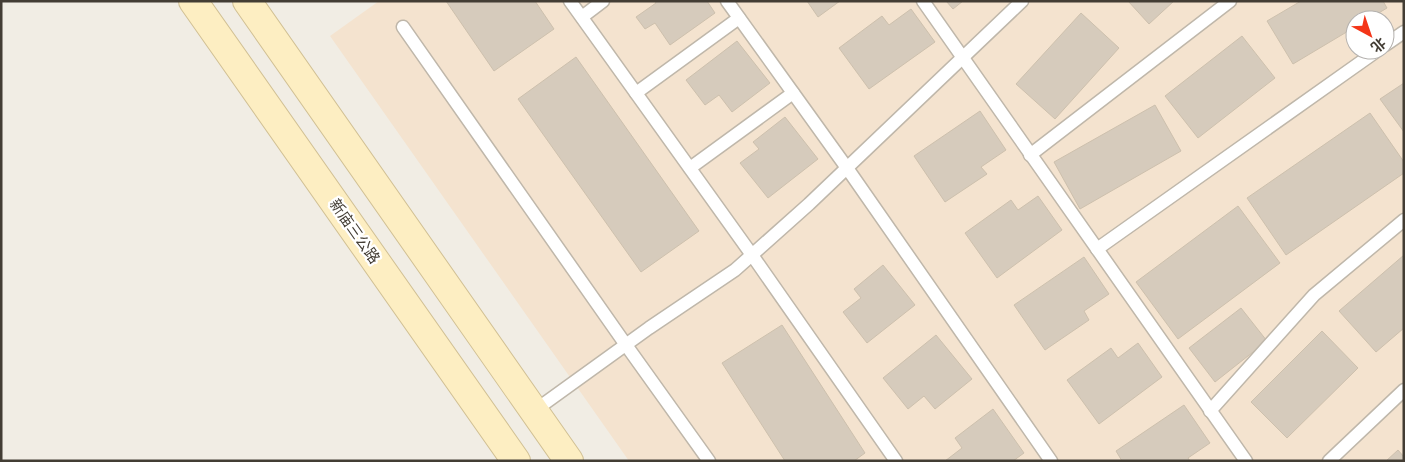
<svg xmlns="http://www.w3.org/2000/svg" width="1405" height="462" viewBox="0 0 1405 462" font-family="'IBM Plex Sans','Noto Sans SC',sans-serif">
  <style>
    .commercial { fill: #f4e3cf; fill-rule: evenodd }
    .building { fill: #d6cbbc; stroke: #cdc0ad }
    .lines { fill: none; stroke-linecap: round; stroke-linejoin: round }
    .lane-casing { stroke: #bfb7aa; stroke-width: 15 }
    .secondary-casing { stroke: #d1c094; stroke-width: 30 }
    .lane { stroke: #fff; stroke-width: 12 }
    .secondary { stroke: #fdeec2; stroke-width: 28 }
    .labels { text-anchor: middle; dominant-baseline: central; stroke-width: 4.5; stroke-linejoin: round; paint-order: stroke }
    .street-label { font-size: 15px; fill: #433d34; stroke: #fff }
  </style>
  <rect width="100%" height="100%" fill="#f1ede4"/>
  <path class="commercial" d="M379,1h1025v460h-775l-299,-425zM1355,20h30v30h-30z"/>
  <g class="building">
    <polygon points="446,1 535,1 554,29 494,71"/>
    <polygon points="655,1 707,1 715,13 670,45 655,23 645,29 636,17 656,3"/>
    <polygon points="807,1 840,1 818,17"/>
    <polygon points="946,1 963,1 953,9"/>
    <polygon points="1128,1 1174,1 1149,24"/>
    <polygon points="1301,1 1383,1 1387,8 1367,20 1355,20 1355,27 1293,64 1267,21"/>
    <polygon points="911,9 935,42 869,89 839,48 882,16 889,25"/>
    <polygon points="1081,13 1119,48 1055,119 1016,84"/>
    <polygon points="1242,36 1275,78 1198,138 1165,96"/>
    <polygon points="737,41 770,83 732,112 719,95 705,105 686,80"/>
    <polygon points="576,57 699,231 641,272 518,99"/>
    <polygon points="1404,83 1404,132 1380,99"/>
    <polygon points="1155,105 1181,151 1080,209 1054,162"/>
    <polygon points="980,111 1006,150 981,167 987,174 945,202 914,156"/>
    <polygon points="1370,113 1404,162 1404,173 1286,255 1247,198"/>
    <polygon points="785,117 818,159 768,198 740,163 759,149 753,142"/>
    <polygon points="1038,196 1062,230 997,278 965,233 1011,200 1018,210"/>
    <polygon points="1238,206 1280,263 1178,339 1136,282"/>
    <polygon points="1404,255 1404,328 1376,352 1339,311"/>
    <polygon points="1084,257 1109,294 1084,311 1089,320 1045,350 1014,305"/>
    <polygon points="883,265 915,305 867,343 843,312 861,298 854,289"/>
    <polygon points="1241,308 1267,341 1215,382 1189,348"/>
    <polygon points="782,325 865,453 854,461 785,461 722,363"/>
    <polygon points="1322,331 1358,368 1287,438 1251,402"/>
    <polygon points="936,335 972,379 935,409 924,396 908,409 883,378"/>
    <polygon points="1138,343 1162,377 1099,424 1067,380 1111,348 1118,358"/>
    <polygon points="1184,405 1210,443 1188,458 1190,461 1122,461 1116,451"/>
    <polygon points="993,409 1024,453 1013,461 945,461 962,448 955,438"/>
    <polygon points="1398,450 1404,457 1404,461 1386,461"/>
  </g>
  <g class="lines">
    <defs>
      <g id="lane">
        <polyline points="570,1 752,255 896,461"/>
        <polyline points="727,1 847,168 1051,461"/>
        <polyline points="923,1 1246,461"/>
        <polyline points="582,17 603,1"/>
        <polyline points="403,27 626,345 709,461"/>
        <polyline points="1385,45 1404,32"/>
        <polyline points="636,93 739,18"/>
        <polyline points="1030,155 1230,1"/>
        <polyline points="690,168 793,93"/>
        <polyline points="1097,249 1378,50"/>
        <polyline points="534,411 649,328 735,270 809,204 1022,1"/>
        <polyline points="1210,411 1314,295 1404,220"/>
        <polyline points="1329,461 1404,390"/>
      </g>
      <g id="secondary">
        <polyline points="193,1 516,461"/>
        <polyline points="247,1 569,461"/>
      </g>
    </defs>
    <use href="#lane" class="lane-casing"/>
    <use href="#secondary" class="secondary-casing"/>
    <use href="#lane" class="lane"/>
    <use href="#secondary" class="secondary"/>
  </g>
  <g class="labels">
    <g class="street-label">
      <text transform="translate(355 231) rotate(55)">新庙三公路</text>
    </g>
  </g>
  <rect width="1405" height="462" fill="none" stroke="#433d34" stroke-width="5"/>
  <g transform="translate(1370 35) rotate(140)"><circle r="24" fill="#ffffff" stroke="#b4b1ae"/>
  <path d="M0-4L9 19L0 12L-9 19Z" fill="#f43518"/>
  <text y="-8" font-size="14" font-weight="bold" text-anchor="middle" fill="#433d34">北</text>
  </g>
</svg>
